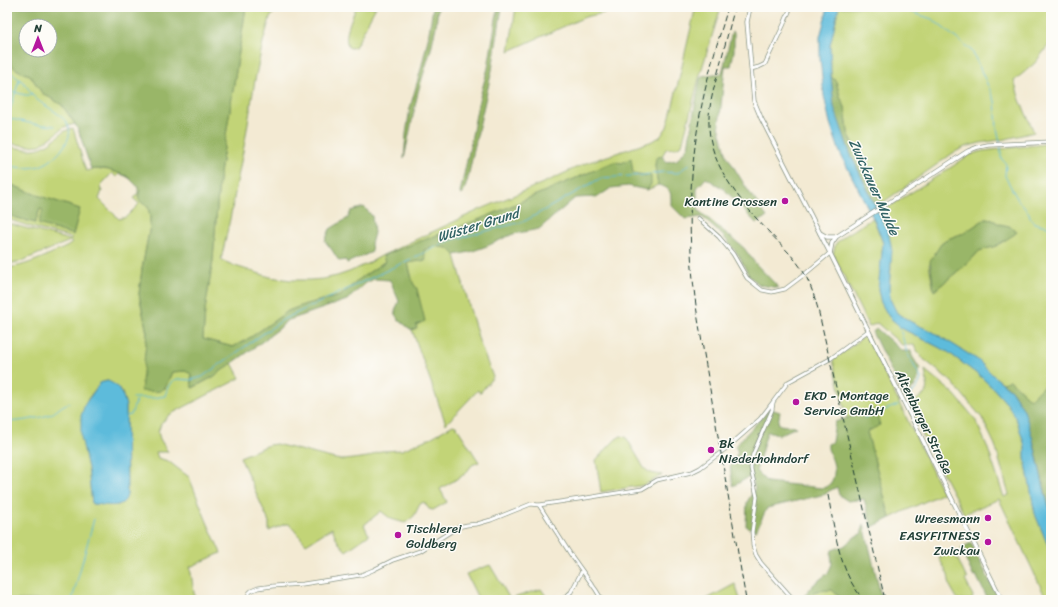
<svg xmlns="http://www.w3.org/2000/svg" width="1058" height="607" viewBox="0 0 1058 607" font-family="Sriracha,sans-serif">
  <style>
    .green { fill: #c2d477; stroke: #708856; fill-rule: evenodd }
    .forest { fill: #99b668; stroke: #5c7a4e; fill-rule: evenodd }
    .water { fill: #5dbbdb; stroke: #3e7c88 }
    .lines { fill: none; stroke-linecap: round; stroke-linejoin: round }
    .stream { stroke: #5dbbdb; stroke-width: 1 }
    .minor-casing { stroke: #899484; stroke-width: 4.5 }
    .tertiary-casing { stroke: #899484; stroke-width: 5 }
    .minor { stroke: #fff; stroke-width: 3 }
    .tertiary { stroke: #fff; stroke-width: 3.5 }
    .rail { stroke: #1f3d34; stroke-width: 1; stroke-dasharray: 6 3; stroke-linecap: butt }
    .poi-dot { fill: #b5179e; stroke: #fdfcf7; stroke-width: 1.5 }
    .labels { text-anchor: middle; dominant-baseline: central; stroke-width: 3; stroke-linejoin: round; paint-order: stroke }
    .poi-label { font-size: 13px; fill: #1f3d34; stroke: #fdfcf7; text-anchor: end }
    .street-label { font-size: 13px; fill: #1f3d34; stroke: #fdfcf7 }
    .water-label { font-size: 14px; font-style: italic; fill: #326366; stroke: #fdfcf7 }
  </style>
  <rect width="100%" height="100%" fill="#fdfcf7"/>
  <filter id="ink" filterUnits="userSpaceOnUse"><feTurbulence type="fractalNoise" baseFrequency=".025" numOctaves="2"/><feDisplacementMap in="SourceGraphic" scale="8" xChannelSelector="R" yChannelSelector="G"/><feConvolveMatrix kernelMatrix="1 2 1 2 8 2 1 2 1" color-interpolation-filters="sRGB"/></filter>
  <filter id="wash" filterUnits="userSpaceOnUse"><feTurbulence type="fractalNoise" baseFrequency=".012" numOctaves="4" result="noise"/><feDisplacementMap in="SourceGraphic" scale="16" xChannelSelector="R" yChannelSelector="G"/><feGaussianBlur stdDeviation="0.9" result="paint"/><feColorMatrix in="noise" values="0 0 0 0 0 0 0 0 0 0 0 0 0 0 0 0 0 1.4 0 .05"/><feComposite in="paint" operator="in"/></filter>
  <g filter="url(#wash)">
    <rect width="100%" height="100%" fill="#f3ead3"/>
    <g class="green">
      <polygon points="246,7 284,7 276,9 270,18 263,42 255,80 245,141 230,219 221,260 235,266 270,277 291,280 310,280 323,279 337,276 349,272 369,263 383,255 479,210 550,180 586,163 650,142 660,137 667,127 673,105 695,10 713,10 714,7 721,7 699,78 682,145 675,148 666,149 662,156 656,158 655,166 658,185 647,190 651,184 633,173 622,163 614,162 529,198 486,217 383,256 385,261 361,278 340,296 306,304 288,311 251,337 233,347 203,339 205,310 213,260 219,180"/>
      <path d="M356,7h20c-8,13 -13,27 -21,40l-4,1 -3,-1c-5,-13 4,-28 8,-40z"/>
      <polygon points="516,7 633,7 585,17 509,51"/>
      <polygon points="839,7 1051,7 1051,42 1035,63 1014,81 1020,100 1034,132 1006,139 980,143 965,147 953,153 942,161 882,203 870,182 848,132 845,107 840,97 836,81 831,76 830,45"/>
      <path d="M7,58c7,11 10,13 23,17l12,18 20,12 13,19 -11,3 -12,10 -12,8 -11,1 -22,-3z"/>
      <path d="M73,128l13,43c10,-4 30,-1 41,4 5,3 9,10 13,14 -3,11 -2,12 8,17l2,11v9l-8,43 -3,25 8,39 -2,22 20,34 7,-17 13,-1 6,2 2,15 20,-11 19,-14 8,15 -71,37 -8,9 -3,8 2,7 8,13h-12l2,6 10,3 21,16 18,45 14,31 -31,14 5,32 -2,1h-186v-332c16,-2 31,-8 45,-15 7,-3 14,-5 20,-10l-2,-2 -46,19 -7,3h-10v-40l63,17 2,-2 -34,-9 -31,-10v-4l28,8 5,-14h40l-43,-14 -30,-12v-37c18,3 30,7 45,-5 10,-7 8,-9 21,-13zM112,173l4,4 4,-3c7,2 19,9 18,17 0,3 -2,5 -4,8l5,5 -13,13 -7,2 -20,-20 3,-8 -2,-3 2,-2 -1,-1zM106,381h2l14,11 4,14 1,89 -8,10h-3l-24,-1 -4,-36 -2,-9 1,-59 13,-17z"/>
      <path d="M1045,144l1,7 5,9v222l-10,6 -11,12 -20,-20 -7,3 -8,-6 -17,-17 -45,-28 -20,-9 -16,-10 -7,-14 -1,-12 2,-18 -2,-34 -10,-22 74,-47 16,-11 13,-4zM985,219l8,1 6,4 10,2 -13,20 -17,5 -8,9 -37,31 -5,-26 12,-21 9,-6 14,-5z"/>
      <polygon points="873,218 883,243 878,290 881,303 889,317 903,329 948,352 981,377 994,389 1008,405 1017,421 1025,446 1025,458 1035,514 1051,553 1051,600 1049,600 1044,594 999,499 964,514 907,405 911,404 926,393 927,383 925,370 954,394 975,419 987,446 1004,497 1009,495 995,445 982,418 952,382 921,357 914,345 902,345 877,323 869,327 833,254 836,243 846,235"/>
      <polygon points="433,246 448,248 455,255 479,341 493,377 480,393 478,390 446,424 412,330 417,328 416,325 417,289 413,283 408,263 425,260 424,250"/>
      <polygon points="866,335 943,493 890,518 867,432 875,410 847,419 833,360"/>
      <polygon points="453,425 456,426 479,462 472,465 465,474 440,489 447,502 433,510 429,509 424,502 420,504 414,516 405,523 391,519 381,511 364,525 369,535 346,551 338,542 332,528 306,544 289,524 285,524 269,531 269,522 240,457 269,445 276,444 335,459 345,460 368,457 381,451 402,450 432,437"/>
      <polygon points="621,436 626,437 644,468 650,473 662,475 645,485 601,492 596,460 616,439"/>
      <polygon points="954,551 965,575 968,578 965,580 973,596 972,600 958,600 950,586 948,575 939,558"/>
      <polygon points="490,565 510,599 541,589 549,600 479,600 466,574"/>
      <polygon points="735,584 740,599 737,600 705,600"/>
      <polygon points="832,590 843,600 801,600 816,591"/>
    </g>
    <g class="forest">
      <path d="M7,7h239l-27,173 -6,80 -8,50 -2,29 30,8 18,-10 37,-26 18,-7 34,-8 21,-18 24,-16 -2,-6 19,-8 84,-31 43,-19 85,-36 8,1 9,-5 2,15 18,3v8l-4,6 -19,-4 -17,2 -13,9 -23,1 -36,31 -26,5 -26,12 -17,6 -15,3 -7,-7 -15,-2 -9,4 2,10 -18,3 5,20 4,6 8,32 -9,4 1,3 -5,2c-6,-3 -9,-8 -14,-10l-3,-9 4,-10 -9,-21 -16,-1 -8,4 -19,17 -61,21 -6,7 -25,19 -42,30 -21,11 -1,-14 -6,-3 -13,1c-10,22 -6,20 -31,19l6,-58 -8,-39 3,-25 8,-43v-9l-2,-10c-10,-7 -11,-6 -8,-18l-13,-13 -21,-7h-15l-12,-37 -4,-8 -13,-19 -20,-12 -12,-18 -7,-2 -10,-6 -6,-9zM26,26h24v24h-24z"/>
      <polygon points="433,7 438,7 436,26 431,49 418,92 404,159 406,134 410,108 421,69 428,39"/>
      <polygon points="498,7 502,7 492,70 479,127 467,182 463,194 461,195 460,193 469,151 478,104 488,68"/>
      <path d="M732,31l2,2v18l-3,15h-6l-6,60 8,30 20,33 20,28 -11,6 -32,-34 -18,-11 -9,10v15l2,8 45,37 11,15 24,25 -19,-3 -11,-9 -10,-20 -16,-20 -21,-19 -17,2 -14,-14c0,-12 1,-17 -13,-20l-3,-19 1,-8 6,-2 4,6 11,-2 11,-13 4,-25 8,-43 2,-3 12,-2h8z"/>
      <path d="M831,76l5,5 4,16 5,10 3,25 22,50 12,21 -6,3c-15,-31 -35,-65 -42,-99 -2,-10 -2,-21 -3,-31z"/>
      <polygon points="7,183 37,195 80,209 73,235 38,224 43,210 40,209 35,223 7,215"/>
      <polygon points="364,207 372,216 374,233 371,244 372,252 347,263 346,260 339,261 332,250 325,241 330,229 348,218 351,211"/>
      <polygon points="985,219 993,220 999,224 1009,226 1017,231 1015,234 996,246 979,251 971,260 934,291 930,261 941,244 950,238 964,233"/>
      <path d="M877,329l25,22h9l1,5 8,13c-3,14 -4,18 -16,28l-32,-65z"/>
      <path d="M1010,380l20,19 11,-11 10,-6v131c-12,-38 -16,-89 -39,-122 -2,-3 -6,-5 -9,-8z"/>
      <path d="M770,409l10,3 -2,11 2,2 16,2 -17,8 -7,-3h-5l-11,39 11,11 55,6c12,-2 14,-16 11,-26 -2,-7 -6,-11 -5,-18l4,-2 3,-20 40,-13 5,16 -13,7 23,86 -18,9 -8,-28 -16,2 -9,-6 -2,-8 -8,4 -3,3 -59,14 -11,23 -10,-5 1,-24 8,-13 -4,-13 -18,10 -3,-19 8,-15 -3,-6z"/>
      <polygon points="864,525 882,600 843,600 832,590 816,591 801,600 813,585 828,573 832,564 831,554 832,550 844,546 856,536 861,534"/>
      <polygon points="971,543 999,600 988,600 976,575 973,576 961,548"/>
    </g>
    <g class="water">
      <polygon points="828,7 839,7 830,45 831,76 834,107 850,153 889,235 892,251 889,287 890,299 897,313 913,323 933,332 978,360 995,377 1011,390 1024,410 1032,436 1046,497 1051,513 1051,553 1035,514 1025,458 1025,446 1017,421 1008,405 994,389 981,377 948,352 903,329 889,317 881,303 878,290 883,243 876,224 840,153 830,123 824,96 820,58 820,37"/>
      <path d="M108,381c12,5 15,13 18,25l1,89c-3,16 -23,9 -35,9l-4,-36 -7,-31v-21l4,-12 15,-21 3,-1z"/>
    </g>
    <g class="lines">
      <g class="stream">
        <polyline points="896,7 932,19 972,51 995,101 997,128 1001,147 1001,158 1006,164 1005,176 1018,200 1029,213 1030,217 1034,223 1051,227"/>
        <path d="M7,68c4,5 10,10 16,14 5,5 8,12 13,17 14,11 42,21 31,42 -4,8 -9,14 -16,19 -13,10 -29,9 -44,5"/>
        <polyline points="7,90 25,95 32,95"/>
        <polyline points="8,117 19,80"/>
        <polyline points="7,118 34,124 55,126"/>
        <path d="M899,325l8,28 14,25c-2,9 -8,15 -15,20"/>
        <polyline points="133,398 154,398 165,396 168,387 172,381 177,379 191,380 202,377 284,319 451,240 525,221 601,178 643,175 663,172 678,173 689,164"/>
        <polyline points="126,416 131,415 136,400"/>
        <polyline points="864,418 898,405"/>
        <path d="M7,422c14,-1 31,-3 44,-8 7,-3 11,-10 19,-11"/>
        <polyline points="72,600 94,519"/>
      </g>
    </g>
  </g>
  <g filter="url(#ink)">
    <g class="lines">
      <defs>
        <g id="minor">
          <polyline points="751,69 759,67 765,64 784,24 791,7"/>
          <polyline points="698,218 719,237 733,254 747,278 762,290 772,292 785,289 805,274 830,253"/>
          <polyline points="773,403 772,410 753,454 751,461 751,469 757,497 752,532 753,546 756,555 761,563 794,600"/>
          <polyline points="539,505 571,555 596,590 602,600"/>
          <polyline points="247,600 249,593 251,591 258,588 273,586 303,584 361,575 373,570 393,560 420,551 458,527 467,525 477,524 491,520 531,504 539,505 586,498 642,489 657,480 692,472 700,468 728,447 760,419 767,410 788,382 830,359 868,331"/>
          <polyline points="562,600 571,592 582,571"/>
        </g>
        <g id="tertiary">
          <polyline points="750,7 747,22 754,101 761,118 830,253 1002,600"/>
          <polyline points="820,233 827,237 836,237"/>
          <polyline points="830,253 832,243 836,237 968,151 978,147 988,145 1051,142"/>
        </g>
      </defs>
      <use href="#minor" class="minor-casing"/>
      <use href="#tertiary" class="tertiary-casing"/>
      <use href="#minor" class="minor"/>
      <use href="#tertiary" class="tertiary"/>
      <g class="rail">
        <path d="M728,7c-6,22 -14,45 -19,67 -21,81 -24,162 -11,245l48,281"/>
        <path d="M735,7c-6,21 -11,43 -17,65 -4,17 -10,35 -9,53 0,15 5,31 12,44 12,23 29,43 47,62 9,10 19,19 27,29 12,14 18,31 23,49l67,291"/>
        <path d="M828,495c7,36 11,78 36,105"/>
      </g>
    </g>
  </g>
  <g class="poi-dot">
    <circle cx="785" cy="201" r="4"/>
    <circle cx="796" cy="402" r="4"/>
    <circle cx="711" cy="450" r="4"/>
    <circle cx="988" cy="518" r="4"/>
    <circle cx="398" cy="535" r="4"/>
    <circle cx="988" cy="542" r="4"/>
  </g>
  <g class="labels">
    <g class="poi-label">
      <text x="777" y="201">Kantine Crossen</text>
      <text x="804" y="395" text-anchor="start">EKD - Montage<tspan x="804" dy="15">Service GmbH</tspan></text>
      <text x="719" y="443" text-anchor="start">Bk<tspan x="719" dy="15">Niederhohndorf</tspan></text>
      <text x="980" y="518">Wreesmann</text>
      <text x="406" y="528" text-anchor="start">Tischlerei<tspan x="406" dy="15">Goldberg</tspan></text>
      <text x="980" y="535">EASYFITNESS<tspan x="980" dy="15">Zwickau</tspan></text>
    </g>
    <g class="street-label">
      <text transform="translate(924 422) rotate(64)">Altenburger Straße</text>
    </g>
    <g class="water-label">
      <text transform="translate(874 187) rotate(66)">Zwickauer Mulde</text>
      <text transform="translate(478 225) rotate(-17)">Wüster Grund</text>
    </g>
  </g>
  <rect width="1058" height="607" fill="none" stroke="#fdfcf7" stroke-width="24"/>
  <g transform="translate(38 38)"><circle r="19" fill="#fdfcf7" stroke="#a4b0a9"/>
  <path d="M0-3L7 15L0 10L-7 15Z" fill="#b5179e"/>
  <text y="-6" font-size="11" font-weight="bold" text-anchor="middle" fill="#1f3d34">N</text>
  </g>
</svg>
